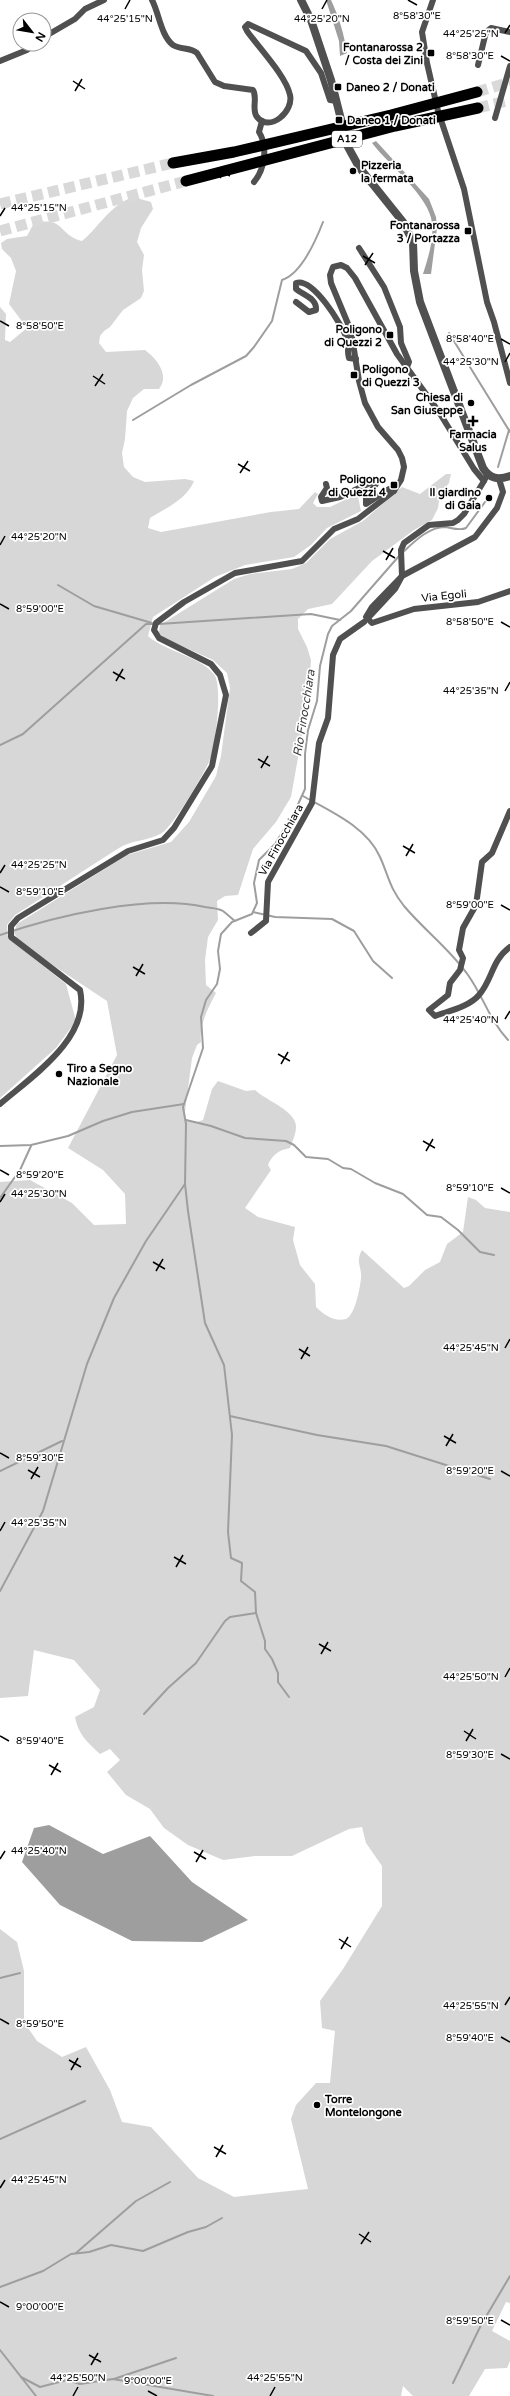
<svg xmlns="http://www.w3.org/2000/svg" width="510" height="2396" viewBox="0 0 510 2396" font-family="'Varela Round',sans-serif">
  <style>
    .green { fill: #d7d7d7 }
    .water { fill: #9e9e9e }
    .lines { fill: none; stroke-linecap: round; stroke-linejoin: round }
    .stream { stroke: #9e9e9e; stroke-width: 2 }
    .motorway-tunnel { stroke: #d9d9d9; stroke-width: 11; stroke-dasharray: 11 5.5; stroke-linecap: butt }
    .minor { stroke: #505050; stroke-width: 6 }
    .tertiary { stroke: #505050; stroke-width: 8 }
    .motorway { stroke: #000; stroke-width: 11 }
    .ticks { fill: none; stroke: #000; stroke-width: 1.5 }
    .poi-dot { fill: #000; stroke: #fff; stroke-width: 1.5 }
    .labels { text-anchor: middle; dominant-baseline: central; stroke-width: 3.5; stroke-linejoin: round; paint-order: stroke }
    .shield { fill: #fff; stroke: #4c4c4c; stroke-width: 1 }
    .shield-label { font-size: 10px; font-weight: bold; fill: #000 }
    .poi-label { font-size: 11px; font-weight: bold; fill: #000; stroke: #fff; text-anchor: end }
    .street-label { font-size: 11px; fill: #000; stroke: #fff }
    .water-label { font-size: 12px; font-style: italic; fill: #3f3f3f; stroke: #fff }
    .ticks-label { font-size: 10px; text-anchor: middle; fill: #000; stroke: #fff; stroke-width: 3.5; stroke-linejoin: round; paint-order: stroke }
  </style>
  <rect width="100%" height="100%" fill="#fff"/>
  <g class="green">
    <path d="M133,197l18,5 2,7 -12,19 -4,14 7,13 -2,15 2,21 -3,7 -18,12 -13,17 -6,4 -4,5 -1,7 7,9 39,-2c12,9 25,25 14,39h-15l-11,9 -6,13 -2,28 -3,14 2,14 9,10 12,5 40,-3 9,2c-7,18 -28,27 -44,37l-2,10 13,4 110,-20 28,-3 16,-17 3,2 -5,9 4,4h13l23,-11 5,1 3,14 -34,17 -16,17 -17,12 -49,8 -30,12 -62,40 -5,19c18,16 55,21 67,40 7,13 1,65 -4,81 -5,14 -37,68 -49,76 -13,8 -31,7 -43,15 -35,22 -69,45 -104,67l-8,10 1,13 58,46 10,37 -20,27 -56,50v-791l6,7 -1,26 5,2 17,-14 -18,-24 7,-33 -5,-13 -9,-9 -1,-6 6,-4 20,-3 7,-13c31,-7 24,12 48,18 18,-15 27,-35 51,-44z"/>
    <path d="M446,474h5l-2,9 -9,11 -2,14 -6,12 -18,10 -42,31 -40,43 -24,5 -10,10v10l9,18 4,13 -2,36 -18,101 -15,25 -23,27 -15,46 -13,1 -8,5 1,19 -10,17 -3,23 1,25 10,8c-8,15 -17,32 -15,49l-4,3 -5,13 -8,61 13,3 6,-2 9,-31 6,-8 28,10 9,-1c10,10 42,21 41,37 0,7 -4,15 -6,21 -11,2 -18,7 -22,17l3,5 -26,38 13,9 37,10 -2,13 7,25 15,19 1,23c8,8 18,15 30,12 9,-4 14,-31 15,-41 1,-12 -6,-15 1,-28l42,38 5,-2 16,-16 15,-8 7,-18 16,-12 5,-35 8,3 9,8 25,4v1091l-4,-1 -14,29 18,10v20l-3,7 -22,1 -16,27h-56l-10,-10 -2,10h-401v-467l17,13 7,29v51l13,19 25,16 24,-10 24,43 12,32 29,5 47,51 36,19 74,-8 -17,-70 5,-14 20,-22h14l5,-52 -13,-3 -2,-27 23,-32 39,-63v-40l-16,-23 -4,-16 -13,2 -57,27h-37l-32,4 -35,-15 -24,-17 -14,-19 -24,-14 -19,-23 13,-12 -10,-11 -10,5c-13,-12 -22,-20 -25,-37l19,-10 6,-17 -26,-30 -40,-10 -6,46 -28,2v-516l30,-2 42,23 22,22 32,-1 -1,-30 -22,-24 -35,-22 49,-93 -10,-54 -86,-57 -7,-11 3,-9 110,-69 44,-13 18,-20 27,-46 5,-20 9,-68 -3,-15 -14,-13 -51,-23 -3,-5 1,-7 74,-46 16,-5 42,-5 14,-6 24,-24 33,-18 39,-34 18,7z"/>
  </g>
  <g class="water">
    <path d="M326,0h5c8,17 13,34 16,53l-7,3 -1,-15z"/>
    <path d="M376,141l53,58 7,18 1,11 -6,46h-8c5,-16 11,-34 9,-51 -2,-26 -44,-59 -60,-80z"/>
    <polygon points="49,1825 103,1854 150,1836 192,1882 248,1920 202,1942 132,1941 60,1905 22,1862 34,1828"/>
  </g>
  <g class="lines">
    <g class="stream">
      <polyline points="449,333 510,432"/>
      <path d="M133,420l58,-35 55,-29 8,-9 18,-26 10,-41c19,-6 34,-40 41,-58"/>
      <polyline points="498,467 509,430"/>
      <path d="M402,553c11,-10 26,-26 43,-26 7,1 15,4 21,1l19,-26"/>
      <polyline points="58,585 94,606 152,623"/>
      <polyline points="159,624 311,614 340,620"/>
      <polyline points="0,745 23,734 146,624 155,624"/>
      <path d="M303,796c27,15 64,31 77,61 9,20 9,30 24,49 20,24 46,43 64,69 15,21 22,46 40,65"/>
      <polyline points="253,912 275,917 332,919 354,931 373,961 392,978"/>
      <path d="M0,935c56,-19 147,-41 205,-28 5,1 13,1 18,4 4,3 8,7 12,10"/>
      <polyline points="186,1120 211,1126 245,1138 286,1141 294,1145 306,1157 328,1159 343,1168 351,1169 375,1183 403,1194 427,1215 441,1217 458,1230 480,1252 494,1255"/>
      <polyline points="0,1146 31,1145 68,1136 103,1121 132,1112 184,1104"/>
      <polyline points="0,1198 20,1170 31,1146"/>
      <polyline points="230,1416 317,1435 386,1446 490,1479"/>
      <polyline points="0,1471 62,1441"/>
      <polyline points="0,1591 43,1511 87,1364 114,1298 146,1241 185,1184"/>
      <polyline points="289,1697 278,1682 278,1673 272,1659 265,1649 265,1641 256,1613 255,1592 241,1581 242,1563 231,1558 228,1532 232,1435 224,1365 205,1323 188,1211 185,1184 186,1124 183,1107 203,1048 201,1017 206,1000 217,984 220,969 218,951 221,934 232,922 252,914 257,903 254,883 259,860 275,844 295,811 305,789 305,754 308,730 317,701 320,666 328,634 332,626 351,611 399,556"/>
      <polyline points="144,1714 168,1688 196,1663 225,1621 230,1617 256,1613"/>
      <polyline points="0,1978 20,1973"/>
      <polyline points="0,2139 85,2101"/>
      <polyline points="76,2253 136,2201 170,2182"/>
      <polyline points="0,2287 43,2271 71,2254 89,2252 111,2245 143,2251 188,2232 206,2227 222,2218"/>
      <polyline points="0,2350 36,2396"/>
      <polyline points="21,2377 40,2387 67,2380 80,2384 113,2379 213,2396"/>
      <polyline points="114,2379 176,2358"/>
      <polyline points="453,2383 481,2325 510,2276"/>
    </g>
    <g class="motorway-tunnel">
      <polyline points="477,92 510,82"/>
      <polyline points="478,108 510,100"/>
      <polyline points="0,204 173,163"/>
      <polyline points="0,231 186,181"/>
    </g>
    <g class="minor">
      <path d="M152,0c7,13 9,36 21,45 8,5 17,2 24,8l18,29 9,4 29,4c5,8 -2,19 4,27 13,16 37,-6 33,-22 -4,-19 -31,-47 -43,-64l-2,-4 3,-3 58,27 15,22 9,27 7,1"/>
      <polyline points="433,0 422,32 427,63 438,111 464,189 487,302 494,322 510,383"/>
      <polyline points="44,37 75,19 85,9 104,0"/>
      <polyline points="0,61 27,50 34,44"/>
      <polyline points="478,65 486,32 491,28 510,32"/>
      <polyline points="495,118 510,66"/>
      <path d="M254,182c11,-13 14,-36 5,-50l3,-11"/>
      <polyline points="359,248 384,287 400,327 401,343 409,362 407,367"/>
      <path d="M296,302l13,10 7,-2c1,-12 -13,-15 -20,-21v-6c17,-6 46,42 51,56 2,6 0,13 2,19l7,1"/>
      <polyline points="484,481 464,514 458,520 453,523 429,525 404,543 401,550 402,576 372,607 366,617 372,623 414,609 478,602 510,591"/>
      <polyline points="326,484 327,488 321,497 322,501 340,497 372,482 376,484 366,498 366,504 389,489 394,491"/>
      <polyline points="369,617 395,589 402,576 475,537 497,508 503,492 499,479"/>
      <path d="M510,811l-18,42 -10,9 -6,43 -13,23 -4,22 4,8 -3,12 -10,13 -2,12 -19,15 6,6c13,-5 34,-9 44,-21 14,-16 12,-34 31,-48"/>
      <polyline points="251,933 266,921 268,882 312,803 319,743 328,718 333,655 340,639 364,622"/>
      <path d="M0,1104c31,-27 91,-66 80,-114l-69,-53v-11l7,-8 110,-67 35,-11 11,-12 38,-62 14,-71 -6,-20 -9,-11 -52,-26 -5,-8 2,-7 28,-21 51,-29 67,-12 32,-32 24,-10 36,-28 7,-11 3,-13 -2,-9 -4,-8 -20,-23 -13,-24 -6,-22 -8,-50 -20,-48 -1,-8 3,-8 8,-2 6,3 8,10 42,76 42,58 35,57 10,12 3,-6"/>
    </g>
    <path class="tertiary" d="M301,0l10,20 20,60 17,67 11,20 44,55 10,20 1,29 6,31 63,166c7,11 15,12 27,8"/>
    <g class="motorway">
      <polyline points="173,163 234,152 391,115 477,92"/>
      <polyline points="186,181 395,126 478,108"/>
    </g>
  </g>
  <path class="ticks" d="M408,0l9,5M125,9l5,-9M322,9l5,-9M505,33l5,-8M501,56l9,5M73,81l12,8M75,91l7,-12M218,169l12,7M220,178l8,-12M0,216l5,-8M363,256l12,7M365,265l8,-12M0,321l9,5M501,339l9,5M505,362l5,-9M93,376l12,8M95,386l8,-12M238,464l12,7M240,473l8,-12M0,545l5,-9M383,551l12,7M386,560l7,-12M0,604l9,5M501,622l9,5M113,672l12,7M116,681l7,-12M505,691l5,-9M258,759l12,7M261,768l7,-12M403,846l12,7M406,856l7,-12M0,873l5,-8M0,887l9,5M501,905l9,5M133,967l12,7M136,976l7,-12M505,1019l5,-8M278,1054l12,7M281,1064l7,-12M423,1141l12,7M426,1151l7,-12M0,1170l9,5M501,1188l9,5M0,1202l5,-8M153,1262l12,7M156,1271l7,-12M505,1348l5,-9M299,1349l11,7M301,1359l7,-12M444,1436l12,7M446,1446l7,-12M0,1453l9,5M28,1470l12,7M501,1471l9,5M31,1479l7,-12M0,1531l5,-9M174,1557l12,7M176,1567l7,-12M319,1644l12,7M321,1654l7,-12M505,1677l5,-9M464,1731l12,8M0,1736l9,5M466,1741l7,-12M501,1754l9,5M49,1765l12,7M51,1775l7,-12M194,1852l12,7M0,1859l5,-8M196,1862l7,-12M339,1939l12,8M341,1949l7,-12M505,2005l5,-8M0,2019l9,5M501,2037l9,5M69,2060l12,7M71,2070l7,-12M214,2147l12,7M216,2157l7,-12M0,2188l5,-8M359,2234l12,8M361,2244l8,-12M0,2302l9,5M501,2320l9,5M89,2355l12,7M91,2365l7,-12M148,2391l9,5M73,2396l5,-9M270,2396l5,-9"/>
  <g class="poi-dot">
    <rect x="427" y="49" width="8" height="8" rx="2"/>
    <rect x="334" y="83" width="8" height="8" rx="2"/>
    <rect x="335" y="116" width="8" height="8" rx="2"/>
    <circle cx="353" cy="171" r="4"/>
    <rect x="464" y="227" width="8" height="8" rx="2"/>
    <rect x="386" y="331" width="8" height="8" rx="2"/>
    <rect x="350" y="371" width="8" height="8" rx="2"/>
    <circle cx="471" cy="403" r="4"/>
    <path d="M471 415h4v4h4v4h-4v4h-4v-4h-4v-4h4z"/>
    <rect x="390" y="481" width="8" height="8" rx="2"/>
    <circle cx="489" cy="498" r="4"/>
    <circle cx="59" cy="1074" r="4"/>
    <circle cx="317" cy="2105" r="4"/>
  </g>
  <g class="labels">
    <rect class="shield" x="332" y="131" width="30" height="16" rx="3"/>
    <g class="shield-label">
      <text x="347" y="139">A12</text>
    </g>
    <g class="poi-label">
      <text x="423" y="47">Fontanarossa 2<tspan x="423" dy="13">/ Costa dei Zini</tspan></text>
      <text x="346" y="87" text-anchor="start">Daneo 2 / Donati</text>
      <text x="347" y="120" text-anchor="start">Daneo 1 / Donati</text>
      <text x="361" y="165" text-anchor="start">Pizzeria<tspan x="361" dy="13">la fermata</tspan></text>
      <text x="460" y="225">Fontanarossa<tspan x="460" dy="13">3 / Portazza</tspan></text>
      <text x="382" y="329">Poligono<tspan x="382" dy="13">di Quezzi 2</tspan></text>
      <text x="362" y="369" text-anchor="start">Poligono<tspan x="362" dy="13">di Quezzi 3</tspan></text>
      <text x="463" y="397">Chiesa di<tspan x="463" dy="13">San Giuseppe</tspan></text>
      <text x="473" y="434" text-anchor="middle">Farmacia<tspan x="473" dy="13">Salus</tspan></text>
      <text x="386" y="479">Poligono<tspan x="386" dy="13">di Quezzi 4</tspan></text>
      <text x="481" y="492">Il giardino<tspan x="481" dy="13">di Gaia</tspan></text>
      <text x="67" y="1068" text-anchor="start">Tiro a Segno<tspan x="67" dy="13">Nazionale</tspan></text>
      <text x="325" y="2099" text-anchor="start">Torre<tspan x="325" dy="13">Montelongone</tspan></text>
    </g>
    <g class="street-label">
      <text transform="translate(444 596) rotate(-6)">Via Egoli</text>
      <text transform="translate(281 840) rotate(-61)">Via Finocchiara</text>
    </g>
    <g class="water-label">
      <text transform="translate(304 713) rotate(-81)">Rio Finocchiara</text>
    </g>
  </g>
  <g class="ticks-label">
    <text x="417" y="19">8°58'30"E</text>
    <text x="125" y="22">44°25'15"N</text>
    <text x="322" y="22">44°25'20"N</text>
    <text x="471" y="37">44°25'25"N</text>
    <text x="470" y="59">8°58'30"E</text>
    <text x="39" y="211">44°25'15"N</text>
    <text x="40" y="329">8°58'50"E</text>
    <text x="470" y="342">8°58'40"E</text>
    <text x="471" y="365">44°25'30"N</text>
    <text x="39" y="540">44°25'20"N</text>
    <text x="40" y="612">8°59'00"E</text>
    <text x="470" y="625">8°58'50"E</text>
    <text x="471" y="694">44°25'35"N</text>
    <text x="39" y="868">44°25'25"N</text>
    <text x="40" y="895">8°59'10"E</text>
    <text x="470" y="908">8°59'00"E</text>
    <text x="471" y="1023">44°25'40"N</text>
    <text x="40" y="1178">8°59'20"E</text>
    <text x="470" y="1191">8°59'10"E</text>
    <text x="39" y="1197">44°25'30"N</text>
    <text x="471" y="1351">44°25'45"N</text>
    <text x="40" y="1461">8°59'30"E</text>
    <text x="470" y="1474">8°59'20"E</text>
    <text x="39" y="1526">44°25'35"N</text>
    <text x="471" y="1680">44°25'50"N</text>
    <text x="40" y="1744">8°59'40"E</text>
    <text x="470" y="1758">8°59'30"E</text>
    <text x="39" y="1854">44°25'40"N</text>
    <text x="471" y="2009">44°25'55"N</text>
    <text x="40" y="2027">8°59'50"E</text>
    <text x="470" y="2041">8°59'40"E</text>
    <text x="39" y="2183">44°25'45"N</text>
    <text x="40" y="2310">9°00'00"E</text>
    <text x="470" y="2324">8°59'50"E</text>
    <text x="78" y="2381">44°25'50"N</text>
    <text x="275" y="2381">44°25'55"N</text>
    <text x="148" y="2384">9°00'00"E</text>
  </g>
  <g transform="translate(32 32) rotate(121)"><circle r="19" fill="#ffffff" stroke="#999999"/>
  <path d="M0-3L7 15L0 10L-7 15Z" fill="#000000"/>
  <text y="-6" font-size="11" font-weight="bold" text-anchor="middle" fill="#000000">N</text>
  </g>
</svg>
